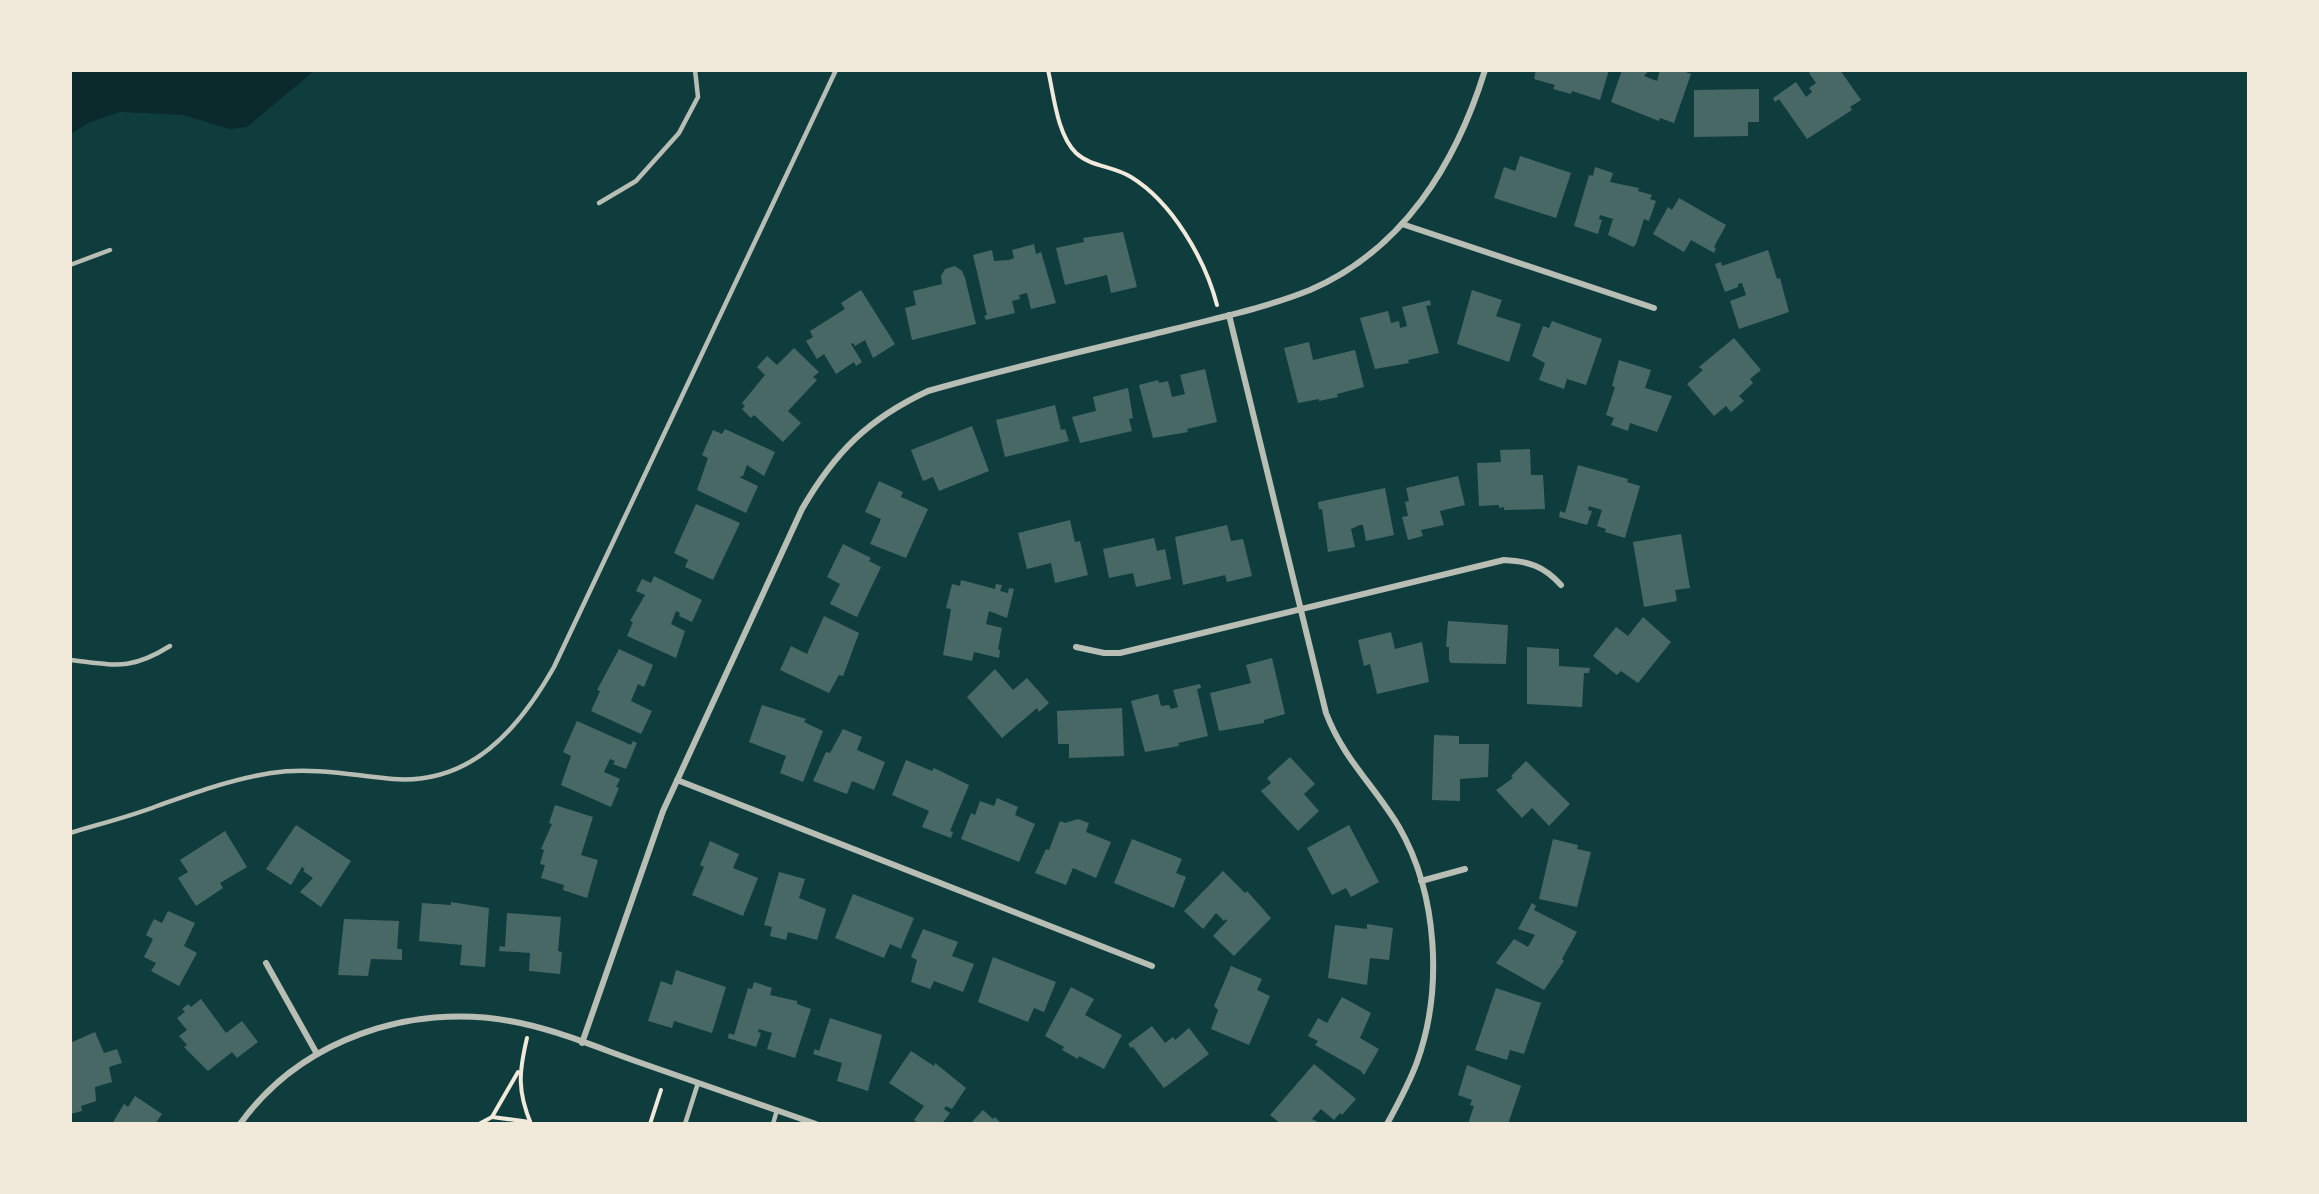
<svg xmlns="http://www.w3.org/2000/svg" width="2319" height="1194" viewBox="0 0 2319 1194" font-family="'Golos Text',sans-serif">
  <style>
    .water { fill: #0a2a2b }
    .building { fill: #486865 }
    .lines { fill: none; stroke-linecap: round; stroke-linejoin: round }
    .path { stroke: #f1e9da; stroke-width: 4 }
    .service { stroke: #b8beb3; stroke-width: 4.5 }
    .minor { stroke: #b8beb3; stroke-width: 6 }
  </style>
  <rect width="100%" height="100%" fill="#0f3d3e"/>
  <polygon class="water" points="71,70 314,70 314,71 247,127 230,129 183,115 120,112 88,123 71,134"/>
  <g class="building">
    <polygon points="1536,70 1609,70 1600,100 1572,91 1571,94 1553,89 1555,85 1534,79"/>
    <polygon points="1622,70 1649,70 1644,76 1657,81 1660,70 1680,70 1691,74 1674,123 1660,118 1659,121 1611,102"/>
    <polygon points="1813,70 1840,70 1861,100 1850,107 1852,110 1807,139 1779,99 1775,102 1773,98 1796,82 1806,97 1812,92 1809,88 1816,83 1809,73"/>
    <polygon points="1759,89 1759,122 1748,122 1748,136 1694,137 1694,90"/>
    <polygon points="1520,156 1571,173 1556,218 1494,198 1504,167 1515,171"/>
    <polygon points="1595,167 1613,173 1610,182 1639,188 1638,191 1652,195 1650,199 1656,201 1649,221 1644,219 1636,244 1633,247 1608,235 1613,219 1600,215 1599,219 1602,220 1598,234 1574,226 1589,175 1593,176"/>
    <polygon points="1679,198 1726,225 1714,247 1716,248 1714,253 1691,240 1684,252 1653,234 1668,207 1672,210"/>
    <polygon points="1123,232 1137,287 1111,293 1107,275 1065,285 1056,248 1084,242 1083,238"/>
    <polygon points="1034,244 1036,254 1041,252 1056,303 1031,309 1027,293 1019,295 1020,299 1012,301 1015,313 986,320 984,316 987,315 973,255 992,250 994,261 1009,260 1014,258 1012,250"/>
    <polygon points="1768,250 1777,279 1780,278 1789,312 1739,329 1730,301 1746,295 1742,283 1738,284 1738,287 1725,292 1715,264 1721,262 1722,266"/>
    <polygon points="955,266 962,271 965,278 976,324 912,340 905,308 916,305 913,291 942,284 941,276 945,269"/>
    <polygon points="861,290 895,344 873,358 865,340 855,346 853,343 851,344 862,362 856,366 854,362 836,374 824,354 817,359 806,341 813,337 810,331 845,309 841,303"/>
    <polygon points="1472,290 1502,300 1496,316 1521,324 1509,362 1457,344"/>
    <polygon points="1430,300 1431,305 1426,306 1439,353 1408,360 1409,363 1375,369 1360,318 1388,311 1391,323 1399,321 1400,328 1407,326 1402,307"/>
    <polygon points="1552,321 1602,339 1586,385 1567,379 1564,389 1539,380 1545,363 1532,356 1543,326 1549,328"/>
    <polygon points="1734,338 1761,370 1750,379 1753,383 1739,396 1744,401 1731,412 1726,406 1714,416 1687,384 1703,370 1699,367"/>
    <polygon points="1309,342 1313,360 1355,350 1364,387 1337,394 1338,397 1319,401 1319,399 1298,403 1284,348"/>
    <polygon points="794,348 819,372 813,377 817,380 788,411 801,423 783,442 754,415 751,418 742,409 745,406 742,403 765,375 757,367 767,356 777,365"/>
    <polygon points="1619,360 1651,370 1645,388 1672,396 1657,432 1630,423 1628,431 1611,425 1614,418 1606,415 1615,387 1612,386"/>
    <polygon points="1205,369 1217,422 1187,429 1188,432 1153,438 1139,385 1158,380 1159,383 1168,381 1172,397 1185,394 1180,375"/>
    <polygon points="1128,388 1133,418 1129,419 1132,431 1080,443 1072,417 1096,411 1093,397"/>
    <polygon points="1055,405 1061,430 1065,429 1069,441 1005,457 996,420"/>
    <polygon points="972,426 989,471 939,491 933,477 923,481 911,450"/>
    <polygon points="725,429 775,452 764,476 747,465 743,476 739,477 758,486 746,513 697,490 708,458 702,455 713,430 722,434"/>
    <polygon points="1530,449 1531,475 1543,475 1545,509 1504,510 1504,507 1499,508 1499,505 1479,506 1477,463 1501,462 1500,450"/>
    <polygon points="1578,465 1628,479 1627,482 1640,486 1625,538 1605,532 1606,529 1597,526 1602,510 1589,506 1588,510 1592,511 1587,525 1559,517 1560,511 1565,513"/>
    <polygon points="1458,476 1465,505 1440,511 1444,525 1421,530 1423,536 1408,540 1402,517 1408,516 1405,502 1409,501 1406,488"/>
    <polygon points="879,481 903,492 901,497 928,509 906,558 870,544 881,519 865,512"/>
    <polygon points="1385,488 1394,535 1366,541 1363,525 1360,525 1351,529 1355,547 1328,552 1322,509 1319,509 1318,502"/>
    <polygon points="696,504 740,523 713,580 685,567 688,560 674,553"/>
    <polygon points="1070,520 1075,542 1080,541 1088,575 1055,583 1051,563 1027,569 1018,533"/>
    <polygon points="1227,525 1231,541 1243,539 1252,576 1227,582 1225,575 1183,585 1175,537"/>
    <polygon points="1681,534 1690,588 1675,590 1677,601 1644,607 1633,542"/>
    <polygon points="1154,538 1157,551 1165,549 1171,579 1136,587 1133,573 1109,578 1103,549"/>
    <polygon points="843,544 871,558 869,561 881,567 857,617 830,604 840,584 827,577"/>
    <polygon points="654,576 702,600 692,622 679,616 680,613 676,611 671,624 685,631 676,658 627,636 633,622 630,621 645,595 636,591 642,579 651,583"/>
    <polygon points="961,580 995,589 996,584 1002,585 1000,591 1008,593 1009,588 1014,589 1007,618 989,611 986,624 1002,628 998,649 1000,650 999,658 974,652 972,661 943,655 951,609 946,608 952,584 960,586"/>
    <polygon points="824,616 859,633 843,676 839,675 829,693 780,670 791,646 807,654"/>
    <polygon points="1643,617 1671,642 1638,683 1621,671 1617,675 1593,656 1616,627 1628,636"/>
    <polygon points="1448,621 1508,625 1506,664 1451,663 1449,660 1449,647 1446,647"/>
    <polygon points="1391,632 1395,649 1422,642 1429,682 1377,694 1370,664 1364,666 1358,640"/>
    <polygon points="1527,647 1559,649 1559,666 1590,668 1589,673 1584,673 1582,707 1527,704"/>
    <polygon points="619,649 653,665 644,687 638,684 631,701 652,711 641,734 591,711 600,691 597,690"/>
    <polygon points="1272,658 1285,714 1264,720 1264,723 1219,731 1210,693 1251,683 1246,665"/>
    <polygon points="995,669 1013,690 1027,678 1049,703 1039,712 1037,708 1002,738 967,697"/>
    <polygon points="1200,684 1201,688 1197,689 1208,736 1178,743 1179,746 1145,752 1131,701 1158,694 1161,706 1169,705 1171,709 1178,707 1173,690"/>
    <polygon points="762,705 806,719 804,722 823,731 803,782 780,773 786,756 749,742"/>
    <polygon points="1122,708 1124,756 1069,758 1069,744 1058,744 1057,711"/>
    <polygon points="577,721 631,745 633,741 637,743 626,769 613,764 615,761 610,759 604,772 620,779 616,787 619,788 611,807 561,785 571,756 563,752"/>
    <polygon points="843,729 862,737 857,750 885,762 874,790 852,781 847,794 813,781 826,752 830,753"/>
    <polygon points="1434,735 1459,736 1459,744 1489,744 1488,777 1460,779 1460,801 1432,800"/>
    <polygon points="1290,757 1315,784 1304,794 1319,811 1298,831 1261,791 1271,783 1267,778"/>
    <polygon points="906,760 932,771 934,768 969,785 950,831 953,832 951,838 922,827 929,811 892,795"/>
    <polygon points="1526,761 1570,804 1549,826 1532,808 1522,818 1496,790 1513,778 1511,776"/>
    <polygon points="997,798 1018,807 1015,815 1035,824 1019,862 961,839 971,813 975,815 980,801 994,806"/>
    <polygon points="555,805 593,817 581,855 598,860 587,898 563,890 564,885 541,878 545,865 540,864 544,850 541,849 552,824 549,823"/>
    <polygon points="1078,819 1089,823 1086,832 1111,842 1096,878 1073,868 1066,885 1035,873 1046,849 1049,850 1060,821 1065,823"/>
    <polygon points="296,825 351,861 321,907 300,892 313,878 303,871 305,869 302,867 291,885 266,869"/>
    <polygon points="1349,825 1379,882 1351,897 1346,888 1332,895 1307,848"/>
    <polygon points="225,831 247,867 220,883 223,888 196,906 178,878 188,872 180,860"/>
    <polygon points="1132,839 1182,859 1176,873 1186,877 1174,908 1114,883"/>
    <polygon points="1553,839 1578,845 1577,849 1591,852 1577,907 1539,899"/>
    <polygon points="710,841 739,854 733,868 758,878 743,916 692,895 704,867 700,865"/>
    <polygon points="1223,871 1245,893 1247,891 1271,918 1234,956 1213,936 1227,921 1226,919 1224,921 1216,913 1203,929 1184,911"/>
    <polygon points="779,872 805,879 799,898 826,909 817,940 788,932 786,940 770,936 772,927 764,925"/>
    <polygon points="853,894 914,918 901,949 890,944 884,958 835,938"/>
    <polygon points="451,902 489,908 485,967 460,965 462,945 419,941 422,903 451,905"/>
    <polygon points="1532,903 1536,906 1534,910 1577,932 1562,959 1564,961 1544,990 1496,963 1514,939 1528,947 1535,935 1518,929"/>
    <polygon points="168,911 195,923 184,946 197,953 179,986 151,971 156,963 144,957 153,939 146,935 154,919 162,923"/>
    <polygon points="507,913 561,917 558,951 562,952 560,974 529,971 530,953 499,951 500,946 505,947"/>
    <polygon points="344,919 399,921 397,949 402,949 402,960 371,959 368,976 338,975"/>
    <polygon points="1367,924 1393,928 1389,960 1370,958 1367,985 1328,978 1335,925 1367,929"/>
    <polygon points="923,929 958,942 952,956 974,964 963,992 934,981 930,989 911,982 917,960 911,957"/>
    <polygon points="993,957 1056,982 1044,1012 1034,1008 1028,1022 978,1002"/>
    <polygon points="1231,966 1262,979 1257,990 1270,996 1249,1045 1211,1029 1218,1010 1214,1006"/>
    <polygon points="676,970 726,987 712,1033 674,1021 672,1028 648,1021 661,981 672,985"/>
    <polygon points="754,982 772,988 770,995 797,1001 797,1004 811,1009 795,1058 767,1049 772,1033 759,1029 758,1032 761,1033 756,1047 728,1038 729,1033 734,1035 748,988 752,989"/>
    <polygon points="1071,987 1094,999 1085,1015 1122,1035 1104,1069 1079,1056 1078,1059 1062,1050 1064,1047 1045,1036"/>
    <polygon points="1496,988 1541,1003 1524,1054 1510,1050 1507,1060 1475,1050"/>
    <polygon points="1342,997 1371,1013 1360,1038 1379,1049 1364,1075 1361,1071 1315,1045 1318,1041 1308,1036 1318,1018 1327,1023"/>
    <polygon points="201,999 226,1033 242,1021 258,1042 237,1058 232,1052 208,1071 184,1047 187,1045 179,1036 187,1030 177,1018 185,1012 182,1009 188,1004 191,1007"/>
    <polygon points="830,1018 882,1035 868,1091 837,1081 842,1063 813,1054 815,1049 819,1051"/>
    <polygon points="1152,1026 1165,1043 1173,1037 1175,1040 1189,1028 1209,1054 1164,1088 1133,1047 1131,1048 1128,1044"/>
    <polygon points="95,1032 104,1053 117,1049 122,1063 109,1067 112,1082 95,1087 96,1101 81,1106 82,1111 70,1114 70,1043"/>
    <polygon points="911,1051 934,1066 935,1063 966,1088 952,1109 946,1106 944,1109 950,1113 942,1124 919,1124 914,1120 924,1106 889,1083"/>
    <polygon points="1314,1064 1356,1099 1342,1115 1340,1113 1334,1120 1321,1109 1312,1119 1322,1124 1281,1124 1270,1115"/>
    <polygon points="1467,1065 1521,1086 1508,1124 1468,1124 1474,1106 1470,1105 1472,1100 1458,1095"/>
    <polygon points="135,1096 162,1114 155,1124 112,1124 124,1104 128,1107"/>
    <polygon points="983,1110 993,1119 995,1117 1002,1124 970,1124"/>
  </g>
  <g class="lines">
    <g class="path">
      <path d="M1048,70c6,26 9,64 28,83 15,14 38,13 55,24 41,25 74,82 86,128"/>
      <path d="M527,1038c-8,34 -10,52 4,86"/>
      <polyline points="492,1117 530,1122"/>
      <polyline points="479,1124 492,1117 518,1072"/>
      <polyline points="650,1124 661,1090"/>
    </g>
    <g class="service">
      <polyline points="599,203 636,181 679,133 698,97 695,70"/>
      <polyline points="70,265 110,250"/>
      <path d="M70,660c45,5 60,11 100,-14"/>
      <path d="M70,833c29,-9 59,-16 87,-27 37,-13 75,-27 114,-33 40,-6 81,2 122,6 78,6 126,-50 161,-112l282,-597"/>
      <polyline points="685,1124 698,1083"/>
      <polyline points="773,1124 777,1110"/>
    </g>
    <g class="minor">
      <polyline points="1402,224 1654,308"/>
      <path d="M1229,315l97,398c18,47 48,72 73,114 39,68 44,163 18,235 -8,22 -19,42 -30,62"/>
      <path d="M1076,647l28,6h16l384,-93c24,1 40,6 57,25"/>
      <polyline points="677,780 1152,966"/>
      <polyline points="1421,881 1465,869"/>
      <polyline points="266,963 317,1054"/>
      <path d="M582,1043l81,-232 139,-302c33,-57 66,-90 126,-118 80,-23 161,-41 242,-61 47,-12 95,-22 140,-40 93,-40 146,-126 175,-220"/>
      <path d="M240,1124c61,-85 171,-121 270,-103 46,8 90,28 134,43 57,20 115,40 172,60"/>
    </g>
  </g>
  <rect width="2319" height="1194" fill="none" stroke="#f1e9da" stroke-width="144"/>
</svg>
